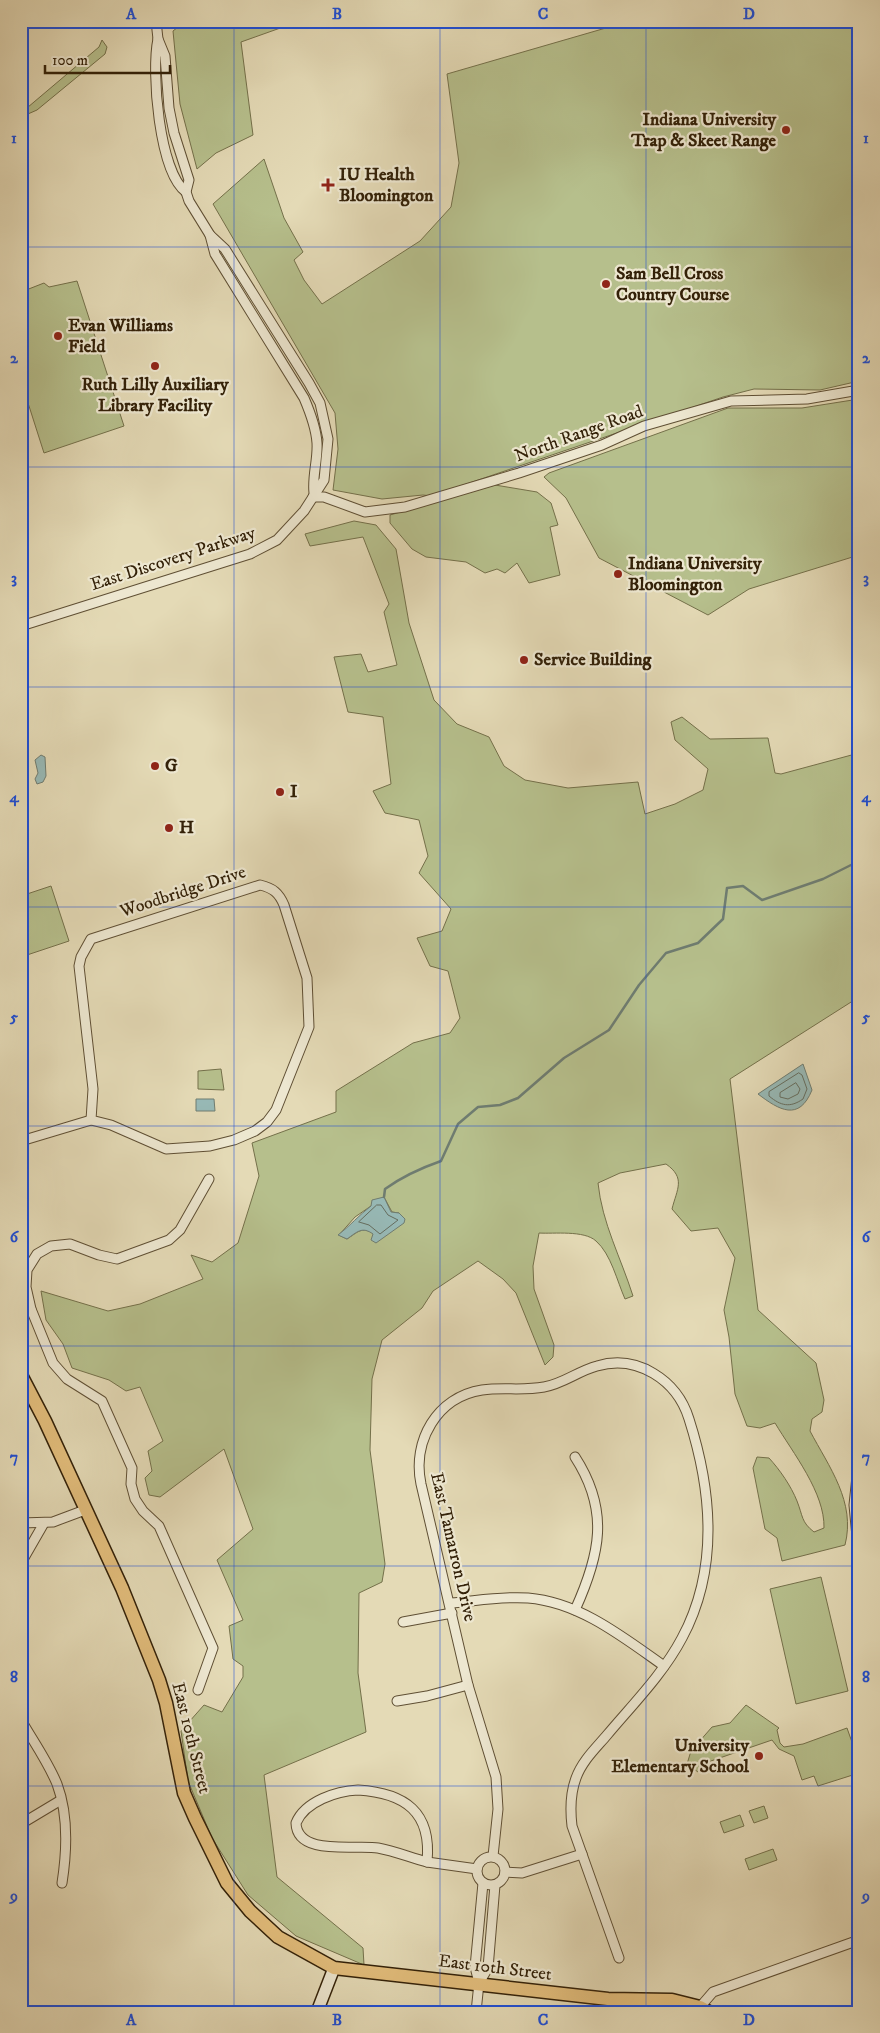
<svg xmlns="http://www.w3.org/2000/svg" width="880" height="2033" viewBox="0 0 880 2033" font-family="'IM FELL DW Pica',serif">
  <style>
    .green { fill: #b6bf8c; stroke: #74704a; fill-rule: evenodd }
    .water { fill: #97b9b6; stroke: #6f7c70 }
    .lines { fill: none; stroke-linecap: round; stroke-linejoin: round }
    .shore { stroke: #656d5f; stroke-width: 1 }
    .stream { stroke: #6f7c70; stroke-width: 2.5 }
    .street-casing { stroke: #5f4f34; stroke-width: 11 }
    .secondary-casing { stroke: #332108; stroke-width: 14 }
    .primary-casing { stroke: #332108; stroke-width: 15 }
    .street { stroke: #ede7d0; stroke-width: 9 }
    .secondary { stroke: #ede7d0; stroke-width: 11 }
    .primary { stroke: #e2bd7b; stroke-width: 12 }
    .grid { fill: none; stroke: #1d4ed8; stroke-width: 1; stroke-opacity: 0.55 }
    .poi-dot { fill: #8f2418; stroke: #ede7d0; stroke-width: 2 }
    .labels { text-anchor: middle; dominant-baseline: central; stroke-width: 4.5; stroke-linejoin: round; paint-order: stroke }
    .poi-label { font-size: 18px; font-weight: bold; fill: #332108; stroke: #ede7d0; text-anchor: start }
    .street-label { font-size: 18px; fill: #332108; stroke: #ede7d0 }
    .neatline { fill: none; stroke: #1d4ed8; stroke-width: 2 }
    .grid-label { font-size: 16px; text-anchor: middle; font-weight: bold; fill: #1d4ed8 }
  </style>
  <rect width="100%" height="100%" fill="#e4dab6"/>
  <filter id="stains"><feTurbulence type="fractalNoise" baseFrequency=".004" numOctaves="4"/><feColorMatrix values="0 0 0 0 .2 0 0 0 0 .09 0 0 0 0 .02 0 0 0 .5 -.17"/></filter>
  <radialGradient id="worn" r=".72"><stop offset=".6" stop-color="#630" stop-opacity="0"/><stop offset="1" stop-color="#630" stop-opacity=".3"/></radialGradient>
  <g class="green">
    <polygon points="198,21 300,21 241,42 253,135 216,153 197,169 180,104 173,31 183,23"/>
    <polygon points="630,21 859,21 859,381 820,390 754,389 723,397 431,496 423,495 382,499 333,490 338,449 335,413 213,204 264,159 284,218 303,252 294,260 304,280 322,304 420,241 451,207 459,163 447,74"/>
    <polygon points="102,40 107,47 105,54 37,110 21,117 21,113 99,47"/>
    <polygon points="77,281 124,426 44,453 21,381 21,292 44,283 49,287"/>
    <polygon points="859,399 859,555 749,589 708,615 599,558 566,498 544,477 549,473 728,408 802,408"/>
    <polygon points="495,485 537,492 551,503 558,525 550,527 560,575 529,583 517,563 505,573 497,569 485,573 466,562 426,557 412,549 390,523 390,515"/>
    <path d="M354,521l22,4 20,24 13,74 25,77 23,24 32,13 15,29 21,14 43,8 70,-6 7,32 30,-10 28,-14 5,-21 -33,-29 -4,-18 11,-5 28,22 58,-1 7,35 6,1 78,-21v244l-129,82 28,231 58,53 8,37 -2,12 -10,7 -2,12c19,36 46,71 35,114l-63,16 -5,-23 -12,-9 -12,-61 4,-11 12,1c11,12 22,28 28,43 6,15 4,21 17,31l10,-4c1,-35 -31,-75 -49,-105l-15,5 -13,-2 -12,-32 -6,-57 -5,-27 11,-52 -17,-30 -27,3 -19,-22c5,-20 14,-31 -6,-45l-46,9 -22,10c4,40 23,75 35,113l-8,3c-8,-18 -14,-45 -29,-58 -12,-11 -42,-7 -57,-8l-6,33 1,23 20,56 -1,12 -8,8 -29,-72 -13,-14 -25,-18 -45,30 -11,17 -40,32 -10,39 -2,71 15,114 -3,18 -23,11 -1,80 8,59 -102,43 13,102 86,71 1,17 -68,-29 -48,-41 -36,-57 -24,-57 -7,-50 23,-26 18,7 21,-35v-11l-10,-7 -4,-33 14,-6 -26,-60 36,-31 -29,-80 -64,48 -11,-2 -4,-17 7,-7 -4,-20 15,-10 -23,-54 -14,4 -17,-11 -37,-12 -9,-24 -17,-24 -5,-29 67,20 32,-7 63,-25 -12,-24 21,7 26,-19 21,-67 -7,-33 84,-31v-21l77,-48 37,-10 10,-15 -12,-47 -18,-5 -13,-28 25,-7 9,-22 -32,-36 9,-17 -9,-36 -34,-7 -12,-22 18,-7 -8,-67 -35,-5 -14,-55 27,-3 7,18 29,-7 -13,-53 5,-8 -26,-67 -53,9 -5,-12zM384,1197l8,15 7,1 -25,21c-12,-8 -16,-2 -27,5l-8,-4 16,-18z"/>
    <polygon points="51,886 69,941 27,955 21,937 21,896"/>
    <polygon points="221,1069 224,1090 198,1089 198,1071"/>
    <polygon points="821,1577 848,1691 796,1704 770,1589"/>
    <polygon points="746,1705 779,1728 777,1730 780,1743 784,1747 803,1744 847,1728 859,1762 859,1773 818,1786 814,1776 802,1780 794,1756 779,1749 772,1740 705,1763 698,1772 687,1764 691,1751 712,1727 730,1723"/>
    <polygon points="764,1806 768,1818 754,1823 749,1811"/>
    <polygon points="740,1815 744,1826 724,1833 720,1822"/>
    <polygon points="773,1849 777,1860 749,1870 745,1859"/>
  </g>
  <g class="water">
    <polygon points="41,755 45,757 46,776 43,782 37,784 35,779 38,773 35,760"/>
    <path d="M803,1064l9,26c-13,32 -33,20 -54,4z"/>
    <polygon points="196,1099 214,1099 215,1111 196,1111"/>
    <path d="M384,1197l7,15 8,1 6,6 -1,4 -28,20 -5,-3 2,-6c-11,-8 -16,-2 -26,5l-9,-4c12,-9 21,-20 33,-29l1,-6z"/>
  </g>
  <g class="lines">
    <g class="shore">
      <path d="M799,1073l3,2 5,14 -4,10c-13,9 -22,7 -34,-3v-4z"/>
      <polygon points="796,1083 800,1089 798,1094 788,1099 780,1097 780,1093"/>
      <polygon points="377,1205 381,1205 388,1215 398,1220 380,1234 369,1225 359,1222"/>
    </g>
    <path class="stream" d="M384,1197l1,-8c18,-13 36,-21 56,-28l17,-37 20,-17 22,-2 18,-7 46,-40 45,-28 30,-45 27,-32 32,-10 25,-24 4,-31 16,-2 19,14 61,-21 36,-18"/>
    <defs>
      <g id="street">
        <path d="M158,39c-7,32 1,133 28,153"/>
        <path d="M210,235l5,19 89,144c6,14 12,29 13,45 1,17 -5,33 -3,50"/>
        <polyline points="313,497 324,497 365,512 405,507 519,473 602,445 644,426 731,401 807,399 859,390"/>
        <polyline points="21,626 250,554 277,540 304,511 324,480 328,439 320,403 309,383 225,249 210,235 189,201 186,192 189,180 174,133 169,108 165,56 158,39 156,21"/>
        <path d="M260,885c13,3 19,8 24,20l23,73 2,49 -33,83 -9,12 -12,9 -21,9 -24,6 -44,3 -55,-24 -20,-5 2,-31 -14,-123 2,-9 10,-18z"/>
        <polyline points="21,1141 91,1120"/>
        <polyline points="21,1315 31,1309"/>
        <path d="M575,1457c35,54 25,98 0,153"/>
        <polyline points="859,1457 854,1505 859,1558"/>
        <polyline points="21,1523 53,1522 85,1510"/>
        <polyline points="21,1563 44,1523"/>
        <path d="M451,1603c25,-2 51,-7 77,-5 51,4 95,39 136,68"/>
        <polyline points="403,1622 452,1613"/>
        <polyline points="198,1690 213,1648 159,1526 143,1511 135,1499 131,1484 132,1468 102,1401 67,1379 53,1363 31,1309 26,1287 27,1270 37,1254 51,1246 70,1244 99,1255 117,1259 169,1240 180,1230 209,1179"/>
        <polyline points="397,1701 427,1696 468,1685"/>
        <path d="M21,1720c12,21 27,42 36,64 12,32 10,67 5,99"/>
        <path d="M358,1790c47,3 74,22 69,72 -16,-4 -32,-11 -49,-14 -21,-4 -81,9 -82,-25 9,-22 41,-32 62,-33z"/>
        <polyline points="21,1824 61,1800"/>
        <path d="M493,1856l5,-47 -2,-32 -28,-92 -47,-201c-9,-43 16,-87 61,-94 21,-3 41,1 62,-3 19,-3 34,-16 53,-21 40,-12 80,14 92,53 23,72 30,150 -7,219 -19,36 -49,66 -75,97 -11,13 -25,26 -31,43 -6,16 -6,31 -4,48l47,132"/>
        <circle cx="491" cy="1871" r="14"/>
        <polyline points="427,1862 477,1869"/>
        <polyline points="505,1872 522,1873 582,1854"/>
        <polyline points="479,1983 488,1968 495,1885"/>
        <polyline points="700,2007 713,1992 859,1940"/>
        <polyline points="476,2012 479,1983 475,1967 483,1883"/>
      </g>
      <polyline id="secondary" points="317,2012 334,1968"/>
      <polyline id="primary" points="21,1375 45,1421 122,1588 159,1680 166,1703 184,1793 195,1818 227,1883 250,1911 278,1937 334,1968 608,1999 672,2000 700,2007 709,2012"/>
    </defs>
    <use href="#street" class="street-casing"/>
    <use href="#secondary" class="secondary-casing"/>
    <use href="#primary" class="primary-casing"/>
    <use href="#street" class="street"/>
    <use href="#secondary" class="secondary"/>
    <use href="#primary" class="primary"/>
  </g>
  <path class="grid" d="M234,21v1991M440,21v1991M646,21v1991M21,247h838M21,467h838M21,687h838M21,907h838M21,1126h838M21,1346h838M21,1566h838M21,1786h838"/>
  <g class="poi-dot">
    <circle cx="786" cy="130" r="5"/>
    <path d="M325.5 177.5h5v5h5v5h-5v5h-5v-5h-5v-5h5z"/>
    <circle cx="606" cy="284" r="5"/>
    <circle cx="58" cy="336" r="5"/>
    <circle cx="155" cy="366" r="5"/>
    <circle cx="618" cy="574" r="5"/>
    <circle cx="524" cy="660" r="5"/>
    <circle cx="155" cy="766" r="5"/>
    <circle cx="280" cy="792" r="5"/>
    <circle cx="169" cy="828" r="5"/>
    <circle cx="759" cy="1756" r="5"/>
  </g>
  <g class="labels">
    <g class="poi-label">
      <text x="776" y="120" text-anchor="end">Indiana University<tspan x="776" dy="21">Trap &amp; Skeet Range</tspan></text>
      <text x="339" y="175">IU Health<tspan x="339" dy="21">Bloomington</tspan></text>
      <text x="616" y="274">Sam Bell Cross<tspan x="616" dy="21">Country Course</tspan></text>
      <text x="68" y="326">Evan Williams<tspan x="68" dy="21">Field</tspan></text>
      <text x="155" y="385" text-anchor="middle">Ruth Lilly Auxiliary<tspan x="155" dy="21">Library Facility</tspan></text>
      <text x="628" y="564">Indiana University<tspan x="628" dy="21">Bloomington</tspan></text>
      <text x="534" y="660">Service Building</text>
      <text x="165" y="766">G</text>
      <text x="290" y="792">I</text>
      <text x="179" y="828">H</text>
      <text x="749" y="1746" text-anchor="end">University<tspan x="749" dy="21">Elementary School</tspan></text>
    </g>
    <g class="street-label">
      <text transform="translate(579 434) rotate(-20)">North Range Road</text>
      <text transform="translate(173 559) rotate(-18)">East Discovery Parkway</text>
      <text transform="translate(183 892) rotate(-18)">Woodbridge Drive</text>
      <text transform="translate(453 1547) rotate(77)">East Tamarron Drive</text>
      <text transform="translate(191 1738) rotate(76)">East 10th Street</text>
      <text transform="translate(495 1968) rotate(7)">East 10th Street</text>
    </g>
  </g>
  <rect width="880" height="2033" fill="none" stroke="#e4dab6" stroke-width="55"/>
  <path d="M45 65v8h125v-8" fill="none" stroke="#332108" stroke-width="2.5"/>
  <text x="52" y="65" font-size="15" fill="#332108" stroke="#ede7d0" stroke-width="4" paint-order="stroke">100 m</text>
  <rect x="28" y="28" width="824" height="1978" class="neatline"/>
  <g class="grid-label">
    <text x="131" y="19">A</text>
    <text x="337" y="19">B</text>
    <text x="543" y="19">C</text>
    <text x="749" y="19">D</text>
    <text x="14" y="143">1</text>
    <text x="866" y="143">1</text>
    <text x="14" y="363">2</text>
    <text x="866" y="363">2</text>
    <text x="14" y="583">3</text>
    <text x="866" y="583">3</text>
    <text x="14" y="802">4</text>
    <text x="866" y="802">4</text>
    <text x="14" y="1022">5</text>
    <text x="866" y="1022">5</text>
    <text x="14" y="1242">6</text>
    <text x="866" y="1242">6</text>
    <text x="14" y="1462">7</text>
    <text x="866" y="1462">7</text>
    <text x="14" y="1682">8</text>
    <text x="866" y="1682">8</text>
    <text x="14" y="1901">9</text>
    <text x="866" y="1901">9</text>
    <text x="131" y="2025">A</text>
    <text x="337" y="2025">B</text>
    <text x="543" y="2025">C</text>
    <text x="749" y="2025">D</text>
  </g>
  <rect width="100%" height="100%" filter="url(#stains)"/>
  <rect width="100%" height="100%" fill="url(#worn)"/>
</svg>
